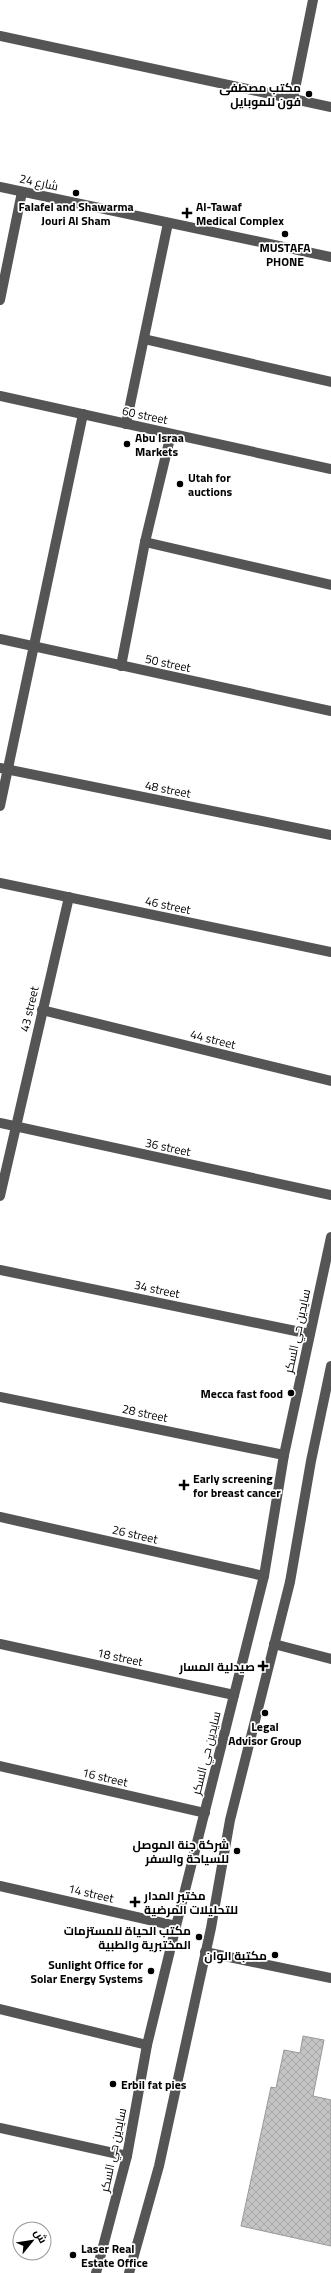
<svg xmlns="http://www.w3.org/2000/svg" width="331" height="2273" viewBox="0 0 331 2273" font-family="'Titillium Web',Cairo,sans-serif">
  <style>
    .building { fill: url(#building-cross-hatch); stroke: #999 }
    .lines { fill: none; stroke-linecap: round; stroke-linejoin: round }
    .minor { stroke: #555; stroke-width: 10 }
    .poi-dot { fill: #000; stroke: #fff; stroke-width: 1.5 }
    .labels { text-anchor: middle; dominant-baseline: central; stroke-width: 3.5; stroke-linejoin: round; paint-order: stroke }
    .poi-label { font-size: 12px; font-weight: bold; fill: #000; stroke: #fff; text-anchor: end }
    .street-label { font-size: 12px; fill: #000; stroke: #fff }
  </style>
  <defs>
    <pattern id="building-cross-hatch" width="8" height="8" patternUnits="userSpaceOnUse"><rect width="8" height="8" fill="#c4c4c4"/><path d="M0 0l8 8M0 8l8-8" fill="none" stroke="#a7a7a7"/></pattern>
  </defs>
  <rect width="100%" height="100%" fill="#fff"/>
  <polygon class="building" points="303,2036 324,2040 313,2096 331,2100 331,2246 241,2226 271,2087 276,2088 284,2050 300,2053"/>
  <g class="lines">
    <g class="minor">
      <polyline points="0,36 331,107"/>
      <polyline points="293,99 313,0"/>
      <polyline points="0,187 331,257"/>
      <polyline points="0,300 22,192"/>
      <polyline points="144,339 331,382"/>
      <polyline points="0,396 331,469"/>
      <polyline points="126,424 168,223"/>
      <polyline points="145,542 331,585"/>
      <polyline points="0,639 331,711"/>
      <polyline points="121,666 145,542 171,434"/>
      <polyline points="0,768 331,835"/>
      <polyline points="0,806 83,414"/>
      <polyline points="0,883 331,952"/>
      <polyline points="42,1010 331,1081"/>
      <polyline points="0,1123 331,1195"/>
      <polyline points="0,1196 69,897"/>
      <polyline points="0,1270 310,1334"/>
      <polyline points="0,1397 284,1455"/>
      <polyline points="0,1517 264,1576"/>
      <polyline points="0,1644 234,1695"/>
      <polyline points="274,1644 331,1659"/>
      <polyline points="0,1766 205,1813"/>
      <polyline points="0,1886 176,1926"/>
      <polyline points="205,1952 331,1978"/>
      <polyline points="0,2009 147,2045"/>
      <polyline points="0,2128 127,2156"/>
      <polyline points="96,2273 127,2156 147,2045 176,1926 264,1576 284,1455 331,1237"/>
      <polyline points="129,2273 159,2166 211,1928 230,1820 290,1582 311,1461 331,1366"/>
    </g>
  </g>
  <g class="poi-dot">
    <circle cx="309" cy="94" r="4"/>
    <circle cx="76" cy="193" r="4"/>
    <path d="M185 207h4v4h4v4h-4v4h-4v-4h-4v-4h4z"/>
    <circle cx="285" cy="234" r="4"/>
    <circle cx="127" cy="444" r="4"/>
    <circle cx="180" cy="484" r="4"/>
    <circle cx="291" cy="1393" r="4"/>
    <path d="M182 1479h4v4h4v4h-4v4h-4v-4h-4v-4h4z"/>
    <path d="M261 1660h4v4h4v4h-4v4h-4v-4h-4v-4h4z"/>
    <circle cx="265" cy="1713" r="4"/>
    <circle cx="237" cy="1851" r="4"/>
    <path d="M133 1896h4v4h4v4h-4v4h-4v-4h-4v-4h4z"/>
    <circle cx="199" cy="1937" r="4"/>
    <circle cx="275" cy="1955" r="4"/>
    <circle cx="151" cy="1971" r="4"/>
    <circle cx="113" cy="2084" r="4"/>
    <circle cx="73" cy="2255" r="4"/>
  </g>
  <g class="labels">
    <g class="poi-label">
      <text x="301" y="87">مكتب مصطفى<tspan x="301" dy="14">فون للموبايل</tspan></text>
      <text x="76" y="206" text-anchor="middle">Falafel and Shawarma<tspan x="76" dy="14">Jouri Al Sham</tspan></text>
      <text x="196" y="206" text-anchor="start">Al-Tawaf<tspan x="196" dy="14">Medical Complex</tspan></text>
      <text x="285" y="247" text-anchor="middle">MUSTAFA<tspan x="285" dy="14">PHONE</tspan></text>
      <text x="135" y="437" text-anchor="start">Abu Israa<tspan x="135" dy="14">Markets</tspan></text>
      <text x="188" y="477" text-anchor="start">Utah for<tspan x="188" dy="14">auctions</tspan></text>
      <text x="283" y="1393">Mecca fast food</text>
      <text x="193" y="1478" text-anchor="start">Early screening<tspan x="193" dy="14">for breast cancer</tspan></text>
      <text x="255" y="1666">صيدلية المسار</text>
      <text x="265" y="1726" text-anchor="middle">Legal<tspan x="265" dy="14">Advisor Group</tspan></text>
      <text x="229" y="1844">شركة جنة الموصل<tspan x="229" dy="14">للسياحة والسفر</tspan></text>
      <text x="144" y="1895" text-anchor="start">مختبر المدار<tspan x="144" dy="14">للتحليلات المرضية</tspan></text>
      <text x="191" y="1930">مكتب الحياة للمستزمات<tspan x="191" dy="14">المختبرية والطبية</tspan></text>
      <text x="267" y="1955">مكتبة الوان</text>
      <text x="143" y="1964">Sunlight Office for<tspan x="143" dy="14">Solar Energy Systems</tspan></text>
      <text x="121" y="2084" text-anchor="start">Erbil fat pies</text>
      <text x="81" y="2248" text-anchor="start">Laser Real<tspan x="81" dy="14">Estate Office</tspan></text>
    </g>
    <g class="street-label">
      <text transform="translate(39 182) rotate(12)">شارع 24</text>
      <text transform="translate(145 415) rotate(12)">60 street</text>
      <text transform="translate(168 663) rotate(12)">50 street</text>
      <text transform="translate(168 789) rotate(11)">48 street</text>
      <text transform="translate(168 905) rotate(12)">46 street</text>
      <text transform="translate(29 1009) rotate(-77)">43 street</text>
      <text transform="translate(213 1039) rotate(14)">44 street</text>
      <text transform="translate(168 1147) rotate(12)">36 street</text>
      <text transform="translate(157 1289) rotate(12)">34 street</text>
      <text transform="translate(297 1331) rotate(-78)">سايدين حي السكر</text>
      <text transform="translate(145 1413) rotate(12)">28 street</text>
      <text transform="translate(135 1534) rotate(13)">26 street</text>
      <text transform="translate(120 1657) rotate(12)">18 street</text>
      <text transform="translate(206 1753) rotate(-76)">سايدين حي السكر</text>
      <text transform="translate(105 1777) rotate(13)">16 street</text>
      <text transform="translate(91 1893) rotate(13)">14 street</text>
      <text transform="translate(113 2150) rotate(-78)">سايدين حي السكر</text>
    </g>
  </g>
  <g transform="translate(32 2241) rotate(60)"><circle r="19" fill="#ffffff" stroke="#999999"/>
  <path d="M0-3L7 15L0 10L-7 15Z" fill="#000000"/>
  <text y="-6" font-size="11" font-weight="bold" text-anchor="middle" fill="#000000">ش</text>
  </g>
</svg>
